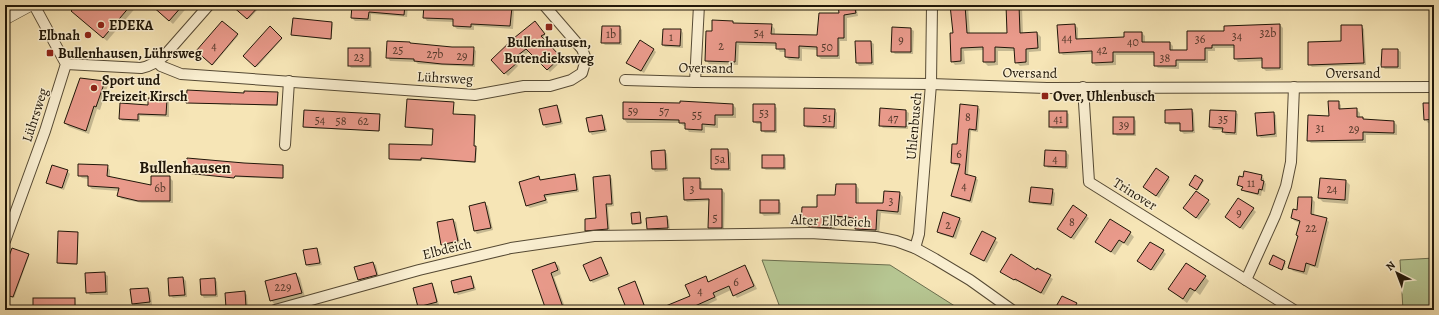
<svg xmlns="http://www.w3.org/2000/svg" width="1439" height="315" viewBox="0 0 1439 315" font-family="Alegreya,serif">
  <style>
    .green { fill: #b6c692; stroke: #6b6e4e }
    .shadow { fill: #0003 }
    .building { fill: #e99a8b; stroke: #201709 }
    .lines { fill: none; stroke-linecap: round; stroke-linejoin: round }
    .minor-casing { stroke: #564a34; stroke-width: 12 }
    .tertiary-casing { stroke: #564a34; stroke-width: 14 }
    .minor { stroke: #f9eed0; stroke-width: 10 }
    .tertiary { stroke: #f9eed0; stroke-width: 13 }
    .poi-dot { fill: #8f2418; stroke: #f9eed0; stroke-width: 1.5 }
    .labels { text-anchor: middle; dominant-baseline: central; stroke-width: 3; stroke-linejoin: round; paint-order: stroke }
    .number-label { font-size: 12px; fill: #52382a }
    .poi-label { font-size: 14px; font-weight: bold; fill: #201709; stroke: #f9eed0; text-anchor: start }
    .street-label { font-size: 14px; fill: #201709; stroke: #f9eed0 }
    .quarter-label { font-size: 16px; font-weight: bold; fill: #201709; stroke: #f9eed0 }
  </style>
  <rect width="100%" height="100%" fill="#f6e5b6"/>
  <filter id="stains"><feTurbulence type="fractalNoise" baseFrequency=".005" numOctaves="4"/><feColorMatrix values="0 0 0 0 .2 0 0 0 0 .09 0 0 0 0 .02 0 0 0 .5 -.17"/></filter>
  <radialGradient id="worn" r=".72"><stop offset=".6" stop-color="#630" stop-opacity="0"/><stop offset="1" stop-color="#630" stop-opacity=".3"/></radialGradient>
  <g class="green">
    <polygon points="1434,258 1434,310 1403,310 1400,260"/>
    <polygon points="762,260 890,265 961,310 781,310"/>
  </g>
  <g class="shadow">
    <polygon points="78,5 138,5 107,41 76,15"/>
    <polygon points="152,5 189,5 173,24"/>
    <polygon points="236,5 262,5 249,19 235,7"/>
    <polygon points="353,5 408,5 407,17 371,14 371,21 355,21 352,18"/>
    <polygon points="425,5 472,5 511,8 514,11 513,29 474,26 474,30 457,29 454,26 454,22 427,21 424,17"/>
    <polygon points="600,5 620,5 620,9 602,8"/>
    <polygon points="839,5 856,5 858,16 847,18 847,41 840,41 840,59 821,59 818,56 818,50 802,49 802,61 789,60 786,57 786,52 780,52 777,48 777,46 739,45 738,65 709,64 706,60 713,32 732,22 735,24 771,25 775,29 775,35 817,36 841,14"/>
    <polygon points="951,5 978,5 968,6 970,34 1008,34 1007,5 1038,5 1038,6 1022,7 1023,34 1037,33 1041,37 1041,51 1029,52 1029,65 1020,66 1016,62 1015,51 998,51 998,65 988,66 984,62 984,50 964,51 965,64 955,65 952,61 954,34"/>
    <polygon points="223,22 238,36 213,65 198,51"/>
    <polygon points="332,23 333,24 331,40 292,35"/>
    <polygon points="537,25 547,37 543,40 563,60 550,72 530,51 515,62 518,66 508,76 493,60"/>
    <polygon points="1075,25 1078,28 1078,40 1125,38 1142,33 1145,36 1145,43 1170,43 1173,46 1173,51 1188,51 1225,32 1280,25 1283,28 1283,70 1266,71 1263,68 1263,61 1238,62 1235,58 1235,48 1215,48 1215,51 1208,51 1208,63 1179,63 1179,69 1158,68 1155,65 1155,55 1116,55 1116,65 1096,66 1093,63 1093,54 1063,55 1060,52"/>
    <polygon points="1361,26 1364,29 1366,65 1312,67 1309,64 1342,42"/>
    <polygon points="620,27 622,30 622,45 605,45 602,42"/>
    <polygon points="270,28 282,39 257,67 244,56"/>
    <polygon points="911,29 914,31 913,54 895,54 892,51"/>
    <polygon points="681,30 683,33 683,48 665,47 663,45"/>
    <polygon points="856,42 871,42 874,44 874,65 859,66 857,63"/>
    <polygon points="411,44 452,48 473,48 476,51 475,67 418,64 416,62 390,61 388,58"/>
    <polygon points="653,49 656,52 644,73 630,65"/>
    <polygon points="370,50 372,52 372,68 351,68 349,65"/>
    <polygon points="1383,50 1398,50 1401,52 1401,69 1385,69 1382,66"/>
    <polygon points="81,79 105,82 108,85 100,110 97,109 89,134 69,127 65,123"/>
    <polygon points="277,93 278,94 278,106 231,104 231,105 187,102 245,94"/>
    <polygon points="166,100 169,102 169,117 140,116 140,122 122,121 120,118"/>
    <polygon points="1338,102 1341,105 1341,110 1356,109 1360,113 1360,118 1363,118 1365,120 1394,122 1397,125 1397,135 1366,135 1366,143 1311,143 1308,140 1330,117"/>
    <polygon points="453,103 454,104 453,115 475,116 476,117 474,147 477,148 476,163 422,159 422,161 391,160 390,159 433,146 434,130 407,128 406,126"/>
    <polygon points="1434,104 1434,154 1433,123 1428,123 1425,119"/>
    <polygon points="733,105 736,108 736,118 718,118 718,128 705,127 705,133 689,132 686,128 686,126 684,126 680,123 627,123 624,119"/>
    <polygon points="774,105 777,108 777,133 765,133 762,130 762,124 757,124 754,122"/>
    <polygon points="557,106 559,109 563,124 546,128 544,125 541,110"/>
    <polygon points="977,107 980,109 978,132 971,131 968,175 976,178 978,180 972,203 954,198 952,195 960,166 954,165 952,163 958,145"/>
    <polygon points="881,109 906,111 909,113 908,129 883,128 880,125"/>
    <polygon points="835,110 837,113 837,129 807,128 805,125"/>
    <polygon points="1192,110 1194,113 1195,133 1184,134 1181,131 1181,125 1169,125 1166,122"/>
    <polygon points="1066,112 1069,114 1069,129 1053,129 1050,127"/>
    <polygon points="1235,112 1238,114 1237,135 1226,135 1223,132 1224,130 1213,130 1210,127"/>
    <polygon points="1273,113 1276,115 1277,137 1261,138 1258,135"/>
    <polygon points="379,115 380,116 380,131 305,128 304,127"/>
    <polygon points="602,116 604,118 607,132 592,135 590,132"/>
    <polygon points="1134,118 1136,121 1136,136 1117,136 1114,133"/>
    <polygon points="728,150 731,153 731,171 715,171 712,169"/>
    <polygon points="665,151 667,154 668,171 655,172 653,169"/>
    <polygon points="1066,152 1069,155 1068,169 1048,168 1045,165"/>
    <polygon points="784,156 786,158 786,170 766,170 763,168"/>
    <polygon points="107,166 110,170 110,178 152,186 169,177 173,181 173,203 142,203 122,199 118,196 119,191 92,189 89,186 89,179 82,178 79,175"/>
    <polygon points="283,166 284,167 283,179 235,177 235,178 186,173"/>
    <polygon points="67,171 70,174 64,190 50,185 48,183"/>
    <polygon points="574,175 577,178 579,192 546,197 548,203 530,208 527,206 538,178 541,180"/>
    <polygon points="610,176 612,179 614,206 608,207 610,232 589,233 586,230 597,219"/>
    <polygon points="1262,176 1264,179 1264,181 1266,184 1265,192 1262,191 1261,196 1245,192 1242,190 1243,188 1238,185 1243,178"/>
    <polygon points="1168,178 1170,180 1159,198 1147,190"/>
    <polygon points="699,179 702,182 702,190 722,190 725,193 724,230 712,230 709,228 710,201 687,202 685,200"/>
    <polygon points="1203,180 1204,181 1198,190 1191,185"/>
    <polygon points="1346,181 1350,185 1348,204 1323,202 1319,198"/>
    <polygon points="856,185 859,189 859,204 884,204 900,193 903,197 901,215 881,213 879,234 859,232 856,229 856,221 852,220 835,220 835,231 814,230 811,227 806,226 802,223 818,208"/>
    <polygon points="1052,190 1055,193 1054,206 1033,204 1030,201"/>
    <polygon points="1311,198 1315,202 1314,216 1326,219 1329,222 1318,268 1310,266 1307,275 1293,271 1290,267 1299,237 1297,235 1300,223 1295,221 1292,218"/>
    <polygon points="778,201 781,203 781,215 764,216 761,213"/>
    <polygon points="1208,201 1211,204 1199,220 1187,211"/>
    <polygon points="485,204 488,206 493,230 477,234 475,231 470,207"/>
    <polygon points="1253,209 1256,212 1243,230 1229,219"/>
    <polygon points="640,213 642,224 634,225 633,224"/>
    <polygon points="1086,216 1089,218 1074,240 1061,231"/>
    <polygon points="667,217 669,220 670,230 651,231 648,228"/>
    <polygon points="959,218 962,221 956,239 940,234 938,231"/>
    <polygon points="453,220 456,222 460,244 445,247 442,244"/>
    <polygon points="982,232 998,242 987,263 971,254"/>
    <polygon points="77,233 78,234 77,265 59,264 58,263"/>
    <polygon points="1130,233 1134,237 1128,246 1123,243 1115,255 1097,242"/>
    <polygon points="317,249 319,252 322,265 309,267 306,265"/>
    <polygon points="1163,251 1166,254 1154,271 1141,263"/>
    <polygon points="28,255 29,256 14,298 5,295 5,270"/>
    <polygon points="1273,257 1286,263 1283,270 1270,264"/>
    <polygon points="601,258 603,261 610,276 593,283 591,281"/>
    <polygon points="373,263 376,265 379,277 362,282 359,280"/>
    <polygon points="555,263 559,266 561,274 554,277 566,310 548,310 534,270"/>
    <polygon points="744,266 748,270 757,289 737,298 731,290 716,297 717,300 696,310 662,310 691,296 705,277 709,282"/>
    <polygon points="1038,269 1053,279 1044,295 1017,281 1017,282 1001,272 1036,271"/>
    <polygon points="105,274 108,276 108,295 90,295 87,292"/>
    <polygon points="296,274 300,278 305,297 275,305 271,300"/>
    <polygon points="470,277 473,280 476,290 458,295 455,292"/>
    <polygon points="1205,277 1209,281 1200,295 1195,291 1187,303 1169,289"/>
    <polygon points="183,278 186,281 187,297 173,298 170,295"/>
    <polygon points="215,279 217,282 218,297 204,298 202,295 201,280"/>
    <polygon points="634,282 637,285 646,308 641,310 628,310"/>
    <polygon points="432,284 434,287 439,305 422,309 419,306"/>
    <polygon points="148,289 151,292 152,305 135,306 132,303"/>
    <polygon points="244,292 247,295 248,309 229,310 227,307"/>
    <polygon points="75,299 76,309 35,309 34,308"/>
    <polygon points="1076,304 1079,307 1077,310 1056,310"/>
  </g>
  <g class="building">
    <polygon points="77,5 131,5 103,38 71,11"/>
    <polygon points="151,5 183,5 169,21"/>
    <polygon points="231,5 260,5 247,19"/>
    <polygon points="352,5 405,5 404,15 369,12 368,19 351,18"/>
    <polygon points="424,5 490,5 512,7 510,26 471,24 471,27 453,26 453,19 423,18"/>
    <polygon points="838,5 854,5 856,13 844,15 844,38 838,38 838,56 817,56 817,47 799,46 799,58 785,57 785,49 776,49 776,43 736,42 735,62 705,61 706,31 712,31 712,20 733,21 733,23 772,24 771,34 817,35 819,13 839,13"/>
    <polygon points="950,5 965,5 967,33 1007,33 1006,5 1019,5 1020,33 1037,32 1038,48 1026,49 1026,62 1015,63 1014,48 995,47 995,62 983,62 983,47 961,48 961,61 951,62 950,33 953,33"/>
    <polygon points="293,18 332,22 331,39 291,35"/>
    <polygon points="222,21 238,34 212,65 196,51"/>
    <polygon points="535,21 545,34 541,36 561,57 547,70 526,49 513,59 517,63 504,74 491,60 514,38"/>
    <polygon points="1075,24 1076,39 1124,37 1124,32 1142,32 1142,42 1170,42 1170,50 1187,50 1187,31 1224,31 1224,26 1280,24 1280,68 1262,68 1262,58 1234,59 1234,45 1212,45 1212,48 1205,48 1205,60 1176,60 1176,66 1154,66 1154,52 1113,52 1113,62 1092,63 1092,51 1059,53 1057,25"/>
    <polygon points="1341,25 1362,25 1364,63 1308,65 1308,42 1341,41"/>
    <polygon points="270,26 282,38 255,67 243,56"/>
    <polygon points="602,26 620,26 620,43 601,43"/>
    <polygon points="892,27 911,28 911,52 891,52"/>
    <polygon points="663,29 681,29 680,46 662,45"/>
    <polygon points="640,40 654,49 641,71 626,63"/>
    <polygon points="387,41 410,42 410,43 452,47 474,47 473,65 442,64 414,61 414,59 386,58"/>
    <polygon points="855,41 871,41 872,63 856,63"/>
    <rect x="348" y="48" width="22" height="18"/>
    <polygon points="1382,49 1398,49 1398,67 1381,67"/>
    <polygon points="80,78 105,81 96,107 94,106 86,131 64,123"/>
    <polygon points="187,90 244,93 244,91 278,92 277,105 186,103"/>
    <polygon points="148,98 167,99 166,115 138,114 138,120 119,119 120,103 148,105"/>
    <polygon points="407,99 454,102 453,114 475,115 474,146 476,146 475,162 421,158 421,160 389,159 389,144 432,145 433,129 405,127"/>
    <polygon points="680,101 733,104 733,115 715,115 715,125 702,124 702,130 685,129 685,123 679,123 679,120 623,119 623,102 680,103"/>
    <polygon points="1328,101 1339,101 1339,109 1357,108 1357,117 1363,117 1363,119 1394,121 1394,133 1363,132 1363,140 1307,141 1308,115 1329,116"/>
    <polygon points="1423,103 1434,103 1434,119 1424,120"/>
    <polygon points="753,104 775,104 775,131 761,131 761,122 753,122"/>
    <polygon points="960,104 978,106 976,130 969,129 965,174 976,177 970,201 951,196 960,164 951,163 952,144 957,144"/>
    <polygon points="557,105 561,122 543,125 539,109"/>
    <polygon points="804,108 835,109 834,127 804,126"/>
    <polygon points="880,108 906,110 906,127 879,126"/>
    <polygon points="1192,109 1193,131 1180,131 1180,123 1165,123 1165,110"/>
    <polygon points="304,110 380,114 379,131 303,127"/>
    <polygon points="1210,110 1236,111 1235,133 1222,132 1223,128 1209,127"/>
    <rect x="1049" y="111" width="18" height="16"/>
    <polygon points="1274,112 1275,134 1257,136 1255,113"/>
    <polygon points="602,115 605,130 589,132 586,118"/>
    <rect x="1113" y="117" width="21" height="17"/>
    <polygon points="711,149 728,149 729,169 711,169"/>
    <polygon points="665,150 666,169 652,169 651,151"/>
    <polygon points="1045,150 1066,151 1066,167 1044,166"/>
    <rect x="762" y="155" width="22" height="13"/>
    <polygon points="187,158 244,163 283,165 283,178 235,176 234,178 185,173"/>
    <polygon points="78,164 108,165 107,176 151,185 151,176 170,176 170,201 138,201 117,196 119,188 88,186 88,176 78,176"/>
    <polygon points="52,165 68,170 62,188 46,183"/>
    <polygon points="1156,168 1169,177 1156,196 1143,187"/>
    <polygon points="1244,171 1262,175 1261,180 1264,181 1262,190 1259,189 1258,194 1241,190 1243,187 1237,185 1239,176 1243,177"/>
    <polygon points="575,174 577,190 544,195 546,200 526,206 519,182 539,176 540,180"/>
    <polygon points="610,175 612,204 606,204 608,229 585,231 585,219 596,218 593,177"/>
    <polygon points="1195,175 1203,180 1197,190 1189,185"/>
    <polygon points="683,178 700,178 700,189 722,189 722,228 708,228 709,199 684,200"/>
    <polygon points="1320,178 1346,180 1345,200 1318,198"/>
    <polygon points="836,184 856,184 856,203 883,203 884,191 900,192 898,212 877,210 876,230 855,229 856,219 848,217 832,216 831,228 809,227 810,224 801,223 802,207 817,207 817,195 835,195"/>
    <polygon points="1031,187 1053,189 1051,204 1029,202"/>
    <polygon points="1196,191 1209,200 1196,218 1183,208"/>
    <polygon points="1298,197 1312,197 1311,214 1327,218 1315,266 1306,263 1304,272 1288,268 1298,236 1296,235 1300,221 1291,218 1293,209 1297,210"/>
    <polygon points="1238,198 1254,208 1240,228 1225,217"/>
    <rect x="760" y="200" width="19" height="13"/>
    <polygon points="485,202 491,228 474,231 469,206"/>
    <polygon points="1073,205 1087,215 1071,238 1057,229"/>
    <polygon points="640,212 641,223 632,224 631,213"/>
    <polygon points="943,212 960,218 953,237 937,232"/>
    <polygon points="667,216 668,228 647,229 646,218"/>
    <polygon points="453,219 458,241 441,245 437,222"/>
    <polygon points="1110,219 1131,232 1124,243 1119,240 1111,252 1095,242"/>
    <polygon points="58,231 78,232 77,264 57,263"/>
    <polygon points="982,231 996,238 984,261 970,254"/>
    <polygon points="1150,242 1164,250 1151,270 1137,261"/>
    <polygon points="12,248 29,254 13,297 5,295 5,267"/>
    <polygon points="317,248 320,263 306,265 303,250"/>
    <polygon points="1011,254 1036,270 1037,268 1051,275 1041,293 1015,279 1014,280 1000,272"/>
    <polygon points="1273,255 1285,261 1282,270 1269,264"/>
    <polygon points="601,257 608,274 590,281 583,265"/>
    <polygon points="373,262 377,275 358,280 354,267"/>
    <polygon points="555,262 558,270 551,273 564,310 546,310 532,270"/>
    <polygon points="1186,263 1206,276 1195,291 1190,288 1183,299 1168,289"/>
    <polygon points="745,265 754,286 733,296 729,286 713,293 715,297 686,310 656,310 690,296 685,285 706,276 708,282"/>
    <polygon points="105,272 106,292 86,293 85,273"/>
    <polygon points="296,273 302,293 270,301 265,281"/>
    <polygon points="471,276 474,288 454,293 451,281"/>
    <polygon points="183,277 185,295 169,296 168,278"/>
    <polygon points="215,278 216,295 201,295 200,279"/>
    <polygon points="635,281 644,305 632,310 627,310 618,288"/>
    <polygon points="432,283 437,302 418,307 413,288"/>
    <polygon points="148,288 150,302 132,304 130,289"/>
    <polygon points="245,291 246,307 226,308 225,293"/>
    <polygon points="1062,296 1077,303 1073,310 1054,310"/>
    <rect x="33" y="298" width="42" height="11"/>
  </g>
  <g class="lines">
    <defs>
      <g id="minor">
        <polyline points="157,62 161,66 181,74 475,95 524,86 550,86 571,80 582,73 586,59 582,49 544,5"/>
        <path d="M66,64l75,4c10,-2 16,-6 24,-13l44,-50"/>
        <polyline points="625,80 695,82 931,84 1047,88 1434,87"/>
        <polyline points="695,82 699,5"/>
        <polyline points="1083,87 1089,182 1294,310"/>
        <polyline points="285,145 289,81"/>
        <polyline points="5,241 45,131 66,64 34,5"/>
        <polyline points="915,248 919,234 931,84 932,5"/>
        <polyline points="1246,280 1275,216 1286,186 1291,162 1294,87"/>
        <polyline points="275,310 419,270 511,248 594,236 810,233 876,237 896,241 915,248 935,259 970,280 1012,310"/>
      </g>
      <polyline id="tertiary" points="5,18 29,5"/>
    </defs>
    <use href="#minor" class="minor-casing"/>
    <use href="#tertiary" class="tertiary-casing"/>
    <use href="#minor" class="minor"/>
    <use href="#tertiary" class="tertiary"/>
  </g>
  <g class="poi-dot">
    <circle cx="101" cy="25" r="4"/>
    <rect x="545" y="23" width="8" height="8" rx="2"/>
    <circle cx="88" cy="35" r="4"/>
    <rect x="46" y="49" width="8" height="8" rx="2"/>
    <circle cx="94" cy="88" r="4"/>
    <rect x="1041" y="92" width="8" height="8" rx="2"/>
  </g>
  <g class="labels">
    <g class="number-label">
      <text x="759" y="33">54</text>
      <text x="1268" y="33">32b</text>
      <text x="611" y="34">1b</text>
      <text x="1237" y="36">34</text>
      <text x="671" y="37">1</text>
      <text x="1067" y="38">44</text>
      <text x="1200" y="39">36</text>
      <text x="901" y="40">9</text>
      <text x="1133" y="42">40</text>
      <text x="214" y="46">4</text>
      <text x="721" y="46">2</text>
      <text x="827" y="47">50</text>
      <text x="398" y="50">25</text>
      <text x="1102" y="50">42</text>
      <text x="435" y="54">27b</text>
      <text x="462" y="56">29</text>
      <text x="359" y="57">23</text>
      <text x="1165" y="58">38</text>
      <text x="633" y="111">59</text>
      <text x="664" y="111">57</text>
      <text x="764" y="113">53</text>
      <text x="697" y="115">55</text>
      <text x="968" y="117">8</text>
      <text x="827" y="118">51</text>
      <text x="893" y="118">47</text>
      <text x="1058" y="119">41</text>
      <text x="1223" y="119">35</text>
      <text x="320" y="120">54</text>
      <text x="341" y="121">58</text>
      <text x="363" y="121">62</text>
      <text x="1124" y="125">39</text>
      <text x="1320" y="128">31</text>
      <text x="1354" y="129">29</text>
      <text x="959" y="154">6</text>
      <text x="720" y="159">5a</text>
      <text x="1055" y="159">4</text>
      <text x="1251" y="183">11</text>
      <text x="964" y="186">4</text>
      <text x="160" y="188">6b</text>
      <text x="692" y="189">3</text>
      <text x="1332" y="189">24</text>
      <text x="891" y="201">3</text>
      <text x="1239" y="213">9</text>
      <text x="715" y="218">5</text>
      <text x="1072" y="222">8</text>
      <text x="948" y="225">2</text>
      <text x="1311" y="228">22</text>
      <text x="736" y="282">6</text>
      <text x="283" y="287">229</text>
      <text x="700" y="291">4</text>
    </g>
    <g class="poi-label">
      <text x="109" y="25">EDEKA</text>
      <text x="80" y="35" text-anchor="end">Elbnah</text>
      <text x="549" y="42" text-anchor="middle">Bullenhausen,<tspan x="549" dy="16">Butendieksweg</tspan></text>
      <text x="58" y="53">Bullenhausen, Lührsweg</text>
      <text x="102" y="80">Sport und<tspan x="102" dy="16">Freizeit Kirsch</tspan></text>
      <text x="1053" y="96">Over, Uhlenbusch</text>
    </g>
    <g class="street-label">
      <text transform="translate(706 68) rotate(1)">Oversand</text>
      <text transform="translate(1030 73) rotate(1)">Oversand</text>
      <text x="1353" y="73">Oversand</text>
      <text transform="translate(445 78) rotate(3)">Lührsweg</text>
      <text transform="translate(35 115) rotate(-72)">Lührsweg</text>
      <text transform="translate(914 126) rotate(-85)">Uhlenbusch</text>
      <text transform="translate(1135 194) rotate(32)">Trinover</text>
      <text transform="translate(831 221) rotate(2)">Alter Elbdeich</text>
      <text transform="translate(447 249) rotate(-14)">Elbdeich</text>
    </g>
    <g class="quarter-label">
      <text x="185" y="168">Bullenhausen</text>
    </g>
  </g>
  <rect width="1439" height="315" fill="none" stroke="#f6e5b6" stroke-width="20"/>
  <rect x="6" y="6" width="1427" height="303" fill="none" stroke="#201709" stroke-width="2"/>
  <rect x="10" y="10" width="1419" height="295" fill="none" stroke="#201709"/>
  <g transform="translate(1397 273) rotate(318)" stroke="#f9eed0" stroke-width="3" paint-order="stroke">
  <path d="M0-3L7 15L0 10L-7 15Z" fill="#201709"/>
  <text y="-6" font-size="11" font-weight="bold" text-anchor="middle" fill="#201709">N</text>
  </g>
  <rect width="100%" height="100%" filter="url(#stains)"/>
  <rect width="100%" height="100%" fill="url(#worn)"/>
</svg>
